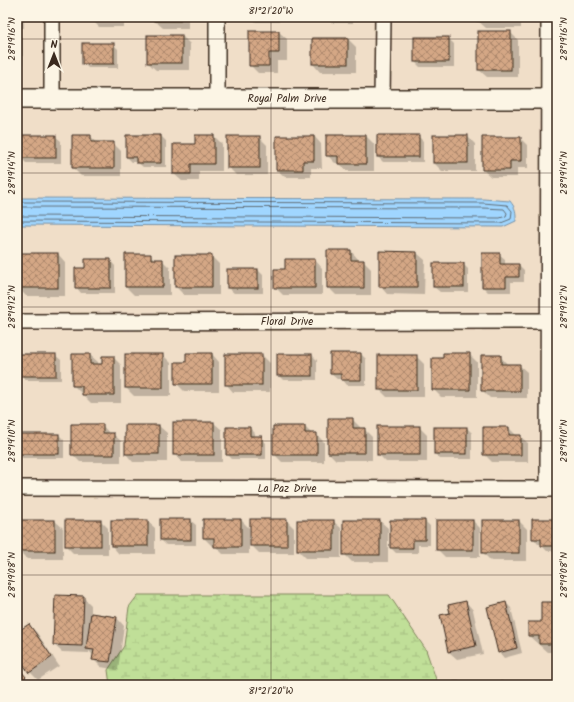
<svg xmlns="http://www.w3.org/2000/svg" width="574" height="702" viewBox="0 0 574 702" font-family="Kalam,sans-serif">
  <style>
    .wetland { fill: url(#wetland-marsh); stroke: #7e845b }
    .water { fill: #a0d6ff; stroke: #7891a5 }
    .shadow { fill: #0003 }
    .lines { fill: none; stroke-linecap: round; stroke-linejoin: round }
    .shore { stroke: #636f78; stroke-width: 1 }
    .building { fill: url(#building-cross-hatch); stroke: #3b2a1e }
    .minor-casing { stroke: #3b2a1e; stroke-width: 18 }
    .tertiary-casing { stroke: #3b2a1e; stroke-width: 22 }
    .minor { stroke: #fcf5e5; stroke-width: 15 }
    .tertiary { stroke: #fcf5e5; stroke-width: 19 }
    .ticks { fill: none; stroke: #3b2a1e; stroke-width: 1; stroke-opacity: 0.45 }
    .labels { text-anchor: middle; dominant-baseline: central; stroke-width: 3; stroke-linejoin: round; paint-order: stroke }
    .street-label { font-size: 11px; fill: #3b2a1e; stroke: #fcf5e5 }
    .neatline { fill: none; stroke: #3b2a1e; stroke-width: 1.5 }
    .ticks-label { font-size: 10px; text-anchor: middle; fill: #3b2a1e }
  </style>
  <defs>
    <pattern id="wetland-marsh" width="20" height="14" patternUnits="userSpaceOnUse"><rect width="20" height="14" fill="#c0df98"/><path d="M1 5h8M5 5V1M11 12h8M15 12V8" fill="none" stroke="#a6c083"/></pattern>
    <pattern id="building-cross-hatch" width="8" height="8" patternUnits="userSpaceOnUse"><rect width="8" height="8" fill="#d4a785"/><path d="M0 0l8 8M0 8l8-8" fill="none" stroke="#ad886c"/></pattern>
  </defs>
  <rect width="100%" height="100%" fill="#f0dec8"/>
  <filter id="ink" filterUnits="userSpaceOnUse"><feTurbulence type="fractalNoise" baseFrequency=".025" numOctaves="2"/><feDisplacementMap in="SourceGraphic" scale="8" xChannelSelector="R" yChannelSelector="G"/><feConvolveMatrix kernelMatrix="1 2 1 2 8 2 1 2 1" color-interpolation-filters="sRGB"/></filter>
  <g filter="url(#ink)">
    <polygon class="wetland" points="138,595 389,595 426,650 438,685 110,685 108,670 124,646 129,607"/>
    <path class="water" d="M17,198l466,1 27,2c6,8 6,10 6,20l-13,6 -486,-2z"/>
    <g class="shadow">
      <rect x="17" y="17" width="7" height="11"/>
      <polygon points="91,17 124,17 124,27 99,27 91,19"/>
      <polygon points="155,17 188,17 188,28 163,28 155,21"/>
      <polygon points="251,17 279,17 279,22 256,22"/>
      <polygon points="327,17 353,17 353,23 332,23"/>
      <polygon points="416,17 439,17 439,21 420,21"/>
      <polygon points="478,17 521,17 521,28 486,28 478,21"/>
      <polygon points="250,32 279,32 287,39 287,61 277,61 277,73 258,73 250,65"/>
      <polygon points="510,32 518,40 518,77 487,77 479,70"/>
      <polygon points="17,33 23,38 23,73 17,73"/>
      <polygon points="182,36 190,44 190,70 156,70 148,63"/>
      <polygon points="415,38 448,38 454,44 454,67 420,67 415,62"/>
      <polygon points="348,39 356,47 356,72 320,72 313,64"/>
      <polygon points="113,44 118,49 118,68 88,68 83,63"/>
      <polygon points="55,136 61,141 61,163 26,163 21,158"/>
      <polygon points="90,136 98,143 113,143 121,151 121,176 81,176 73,168"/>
      <polygon points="161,136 166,141 166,167 143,167 137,162 132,162 127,157"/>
      <polygon points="214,136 222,144 222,171 199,171 199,181 182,181 174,174 196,145"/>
      <polygon points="314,136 321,144 322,168 311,168 311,177 285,177 277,170"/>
      <polygon points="327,136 366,136 374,144 374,171 347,171 339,163 335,163 327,155"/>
      <polygon points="418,136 423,141 423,162 383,162 378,157"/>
      <polygon points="467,136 475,144 475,171 442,171 434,163"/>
      <polygon points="259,137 267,145 267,175 236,175 228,167"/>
      <polygon points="520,138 528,146 528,168 517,168 517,177 491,177 483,170"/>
      <polygon points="351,251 358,259 358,261 363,261 371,269 371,295 336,295 328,287"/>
      <polygon points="417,253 425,260 424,295 387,294 380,286"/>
      <polygon points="58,254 65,262 65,296 26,296 18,288"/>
      <polygon points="499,254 505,259 505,265 519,265 524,270 524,282 511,282 511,292 488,292 483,287"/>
      <polygon points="150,255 156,260 162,260 170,268 170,295 134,295 126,287"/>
      <polygon points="211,256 219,264 219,295 184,295 176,287"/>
      <polygon points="110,260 115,266 115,293 81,293 76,287 86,269"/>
      <polygon points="315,260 322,268 322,295 283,295 275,287 286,270"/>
      <polygon points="463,264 468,269 468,292 440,292 434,287"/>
      <polygon points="258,270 263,275 263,293 234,293 228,288"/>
      <polygon points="212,354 219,362 219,391 184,391 176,383 187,363"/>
      <polygon points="361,354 366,359 366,385 347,385 342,379 337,379 331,374"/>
      <polygon points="469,354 477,362 477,397 441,397 433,389 444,359"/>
      <polygon points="55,355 61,360 61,380 26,380 21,375"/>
      <polygon points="90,355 98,362 98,365 103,365 113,357 121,365 121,403 91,403 83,395 83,393 81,393 73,385"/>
      <polygon points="163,355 171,363 171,396 134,396 126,388"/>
      <polygon points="262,355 270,363 270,392 233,392 226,384"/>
      <polygon points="312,355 317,360 317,380 283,380 278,375"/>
      <polygon points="416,356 424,364 424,397 387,397 379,389"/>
      <polygon points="500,356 508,365 519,365 527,372 527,398 490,398 482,390"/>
      <polygon points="352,419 360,427 360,429 364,429 372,437 372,460 336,460 329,453"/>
      <polygon points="214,423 222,430 222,462 182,462 174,454"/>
      <polygon points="102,425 110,434 113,434 121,441 121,462 80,462 72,454"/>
      <polygon points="159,426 167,433 167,462 133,462 126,454"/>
      <polygon points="305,427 312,434 316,434 324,442 324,462 282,462 274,454"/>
      <polygon points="419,427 427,435 427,462 386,462 378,454"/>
      <polygon points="250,428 255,433 255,437 261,437 266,443 266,459 232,459 227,454"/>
      <polygon points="467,428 472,433 472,459 440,459 435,454"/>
      <polygon points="509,428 517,436 520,436 528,443 528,462 492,462 484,454"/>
      <polygon points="59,435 64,440 64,458 22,458 17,453"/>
      <polygon points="190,520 196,525 196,545 166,545 161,540"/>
      <polygon points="241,520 249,528 249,554 223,554 215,546 212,546 204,538"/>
      <polygon points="286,520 294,528 294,553 259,553 251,545"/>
      <polygon points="557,520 557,551 547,551 542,546 542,544 538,544 533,538"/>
      <polygon points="55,521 63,528 63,559 27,559 19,551"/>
      <polygon points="101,521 108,528 108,554 74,554 66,546"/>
      <polygon points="147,521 155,528 155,554 119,554 112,546"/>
      <polygon points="298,521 333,521 341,528 341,558 306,558 298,550"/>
      <polygon points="380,521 388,528 388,562 352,562 344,554"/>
      <polygon points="391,521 425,521 430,526 430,545 418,545 418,553 396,553 391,548"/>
      <polygon points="473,521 480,528 480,557 445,557 437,549"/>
      <polygon points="519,521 527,529 527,561 491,561 483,553"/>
      <polygon points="83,597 91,605 91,614 117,618 124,626 118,670 101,667 93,659 94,656 89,651 89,653 62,652 54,645"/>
      <polygon points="466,602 473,610 483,654 457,659 449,652 451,614"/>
      <polygon points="506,603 511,608 522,653 504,658 499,652"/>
      <polygon points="557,603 557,652 547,652 529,636 542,623"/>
      <polygon points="29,625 37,633 59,666 38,680 30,672 17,653 17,633"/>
      <polygon points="17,666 30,683 28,685 17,685"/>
    </g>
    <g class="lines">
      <g class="shore">
        <polyline points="17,202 483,203 507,205 512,211 511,219 501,223 17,221"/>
        <polyline points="17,207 483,208 504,209 507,213 506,216 500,218 17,216"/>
      </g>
    </g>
    <g class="building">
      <rect x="90" y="17" width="26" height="3"/>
      <rect x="154" y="17" width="26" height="4"/>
      <rect x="326" y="17" width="22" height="2"/>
      <rect x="477" y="17" width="36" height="4"/>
      <polygon points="249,31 279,31 279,53 269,53 269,66 249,66"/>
      <rect x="478" y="31" width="33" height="39"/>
      <rect x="17" y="32" width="1" height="37"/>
      <rect x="147" y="35" width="35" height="28"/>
      <rect x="414" y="37" width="35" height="25"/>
      <rect x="312" y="38" width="36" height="26"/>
      <rect x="82" y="43" width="32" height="21"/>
      <rect x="20" y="135" width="36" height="23"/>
      <polygon points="72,135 91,135 91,142 114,142 114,168 72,168"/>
      <polygon points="126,135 161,135 161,163 136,163 136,157 126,157"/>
      <polygon points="195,135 214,135 214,164 191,164 191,174 173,174 173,144 195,144"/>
      <polygon points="326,135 366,135 366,164 338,164 338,156 326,156"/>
      <rect x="377" y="135" width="42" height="22"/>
      <rect x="433" y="135" width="35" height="28"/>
      <rect x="227" y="136" width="33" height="32"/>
      <polygon points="276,136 314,136 314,161 303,161 303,170 276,170"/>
      <polygon points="482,137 521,137 521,161 510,161 510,170 482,170"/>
      <polygon points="327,250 351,250 351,260 364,260 364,288 327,288"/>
      <polygon points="379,251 417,252 417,287 379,287"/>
      <rect x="17" y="253" width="41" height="35"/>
      <polygon points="482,253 500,253 500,264 519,264 519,277 506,277 506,287 482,287"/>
      <polygon points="125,254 151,254 151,259 163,259 163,287 125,287"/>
      <rect x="175" y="255" width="37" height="32"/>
      <polygon points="85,259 111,259 111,288 75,288 75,268 85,268"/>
      <polygon points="285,259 315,259 315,288 274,288 274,269 285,269"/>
      <rect x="433" y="263" width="31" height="24"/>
      <rect x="227" y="269" width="31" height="19"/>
      <polygon points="186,353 212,353 212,384 175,384 175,362 186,362"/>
      <polygon points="330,353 361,353 361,380 341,380 341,374 330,374"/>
      <polygon points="443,353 470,353 470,390 432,390 432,358 443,358"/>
      <rect x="20" y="354" width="36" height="22"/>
      <polygon points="72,354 90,354 90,364 102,364 102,356 114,356 114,395 82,395 82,386 72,386"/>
      <rect x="125" y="354" width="38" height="34"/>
      <rect x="225" y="354" width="37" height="31"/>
      <rect x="277" y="354" width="35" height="22"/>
      <rect x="378" y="355" width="39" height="35"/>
      <polygon points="481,355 501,355 501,364 520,364 520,391 481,391"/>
      <polygon points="328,418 353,418 353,428 365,428 365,453 328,453"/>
      <rect x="173" y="422" width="41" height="33"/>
      <polygon points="71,424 103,424 103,433 114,433 114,455 71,455"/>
      <rect x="125" y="425" width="34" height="29"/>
      <polygon points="273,426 305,426 305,433 317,433 317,455 273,455"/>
      <rect x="377" y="426" width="43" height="29"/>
      <polygon points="226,427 250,427 250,436 262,436 262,455 226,455"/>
      <rect x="434" y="427" width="33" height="27"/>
      <polygon points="483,427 509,427 509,435 521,435 521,455 483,455"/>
      <rect x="17" y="434" width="42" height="20"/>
      <rect x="160" y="519" width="31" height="21"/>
      <polygon points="203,519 241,519 241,547 214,547 214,538 203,538"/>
      <rect x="250" y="519" width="37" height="27"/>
      <polygon points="532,519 557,519 557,546 541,546 541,539 532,539"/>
      <rect x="18" y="520" width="37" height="31"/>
      <rect x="65" y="520" width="36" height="26"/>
      <rect x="111" y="520" width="37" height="26"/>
      <rect x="297" y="520" width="37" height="30"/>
      <rect x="343" y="520" width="37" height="35"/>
      <polygon points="390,520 425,520 425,540 413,540 413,548 390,548"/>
      <rect x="436" y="520" width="37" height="30"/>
      <rect x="482" y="520" width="37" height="33"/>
      <polygon points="55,595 84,596 82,646 53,645"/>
      <polygon points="466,601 476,646 448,652 440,615 450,613 448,605"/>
      <polygon points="506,602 517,648 498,653 487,607"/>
      <polygon points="541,602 557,602 557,644 539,644 539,636 528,636 528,622 541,622"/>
      <polygon points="91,613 117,617 110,662 92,660 94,650 86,649"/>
      <polygon points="29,624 52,657 29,673 17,655 17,632"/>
      <polygon points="17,666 26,677 17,685"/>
      <rect x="454" y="682" width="48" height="3"/>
    </g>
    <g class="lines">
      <defs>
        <g id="minor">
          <polyline points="52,17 52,100"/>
          <polyline points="217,17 217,98"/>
          <polyline points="382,100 383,17"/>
          <polyline points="17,322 557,321"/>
          <polyline points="17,488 557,489"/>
          <polyline points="548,489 549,17"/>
        </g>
        <polyline id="tertiary" points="17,99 557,99"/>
      </defs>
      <use href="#minor" class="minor-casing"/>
      <use href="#tertiary" class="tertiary-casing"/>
      <use href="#minor" class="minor"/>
      <use href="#tertiary" class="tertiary"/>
    </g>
  </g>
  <path class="ticks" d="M271,17v668M17,39h540M17,173h540M17,307h540M17,441h540M17,575h540"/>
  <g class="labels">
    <g class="street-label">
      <text x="287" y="99">Royal Palm Drive</text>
      <text x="287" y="322">Floral Drive</text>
      <text x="287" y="489">La Paz Drive</text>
    </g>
  </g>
  <rect width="574" height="702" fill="none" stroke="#fcf5e5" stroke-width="44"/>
  <g transform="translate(54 54)" stroke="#fcf5e5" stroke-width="3" paint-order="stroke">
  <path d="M0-3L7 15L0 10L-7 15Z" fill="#3b2a1e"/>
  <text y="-6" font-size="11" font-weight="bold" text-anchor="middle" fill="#3b2a1e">N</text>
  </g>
  <rect x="22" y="22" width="530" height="658" class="neatline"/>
  <g class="ticks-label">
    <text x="271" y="14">81°21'20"W</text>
    <text transform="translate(11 39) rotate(-90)" y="4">28°19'16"N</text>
    <text transform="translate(563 39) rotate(-90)" y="4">28°19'16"N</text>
    <text transform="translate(11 173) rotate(-90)" y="4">28°19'14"N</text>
    <text transform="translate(563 173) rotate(-90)" y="4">28°19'14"N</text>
    <text transform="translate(11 307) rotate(-90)" y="4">28°19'12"N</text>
    <text transform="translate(563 307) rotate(-90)" y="4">28°19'12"N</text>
    <text transform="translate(11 441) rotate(-90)" y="4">28°19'10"N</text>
    <text transform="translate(563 441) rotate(-90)" y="4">28°19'10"N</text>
    <text transform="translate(11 575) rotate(-90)" y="4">28°19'08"N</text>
    <text transform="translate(563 575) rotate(-90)" y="4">28°19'08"N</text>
    <text x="271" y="694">81°21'20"W</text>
  </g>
</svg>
